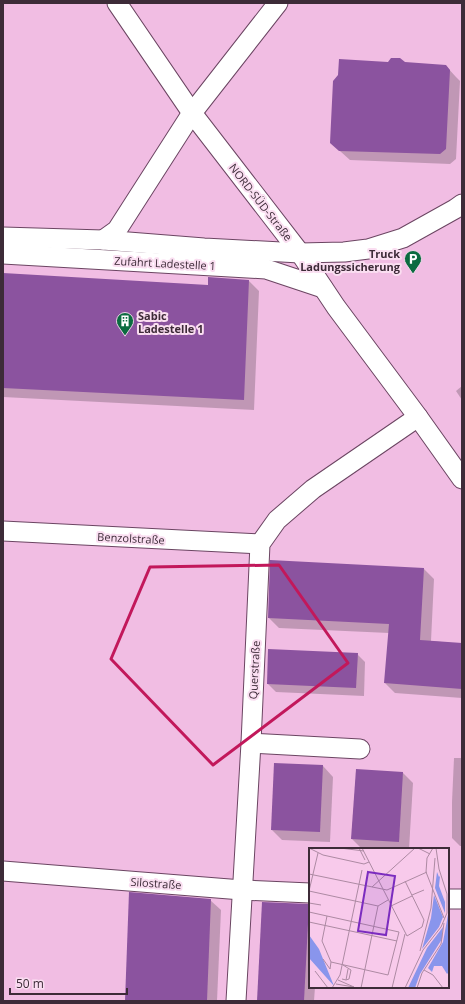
<svg xmlns="http://www.w3.org/2000/svg" width="465" height="1004" viewBox="0 0 465 1004" font-family="'Open Sans',sans-serif">
  <style>
    .built { fill: #f1bde3; fill-rule: evenodd }
    .shadow { fill: #0003 }
    .building { fill: #8b539f }
    .lines { fill: none; stroke-linecap: round; stroke-linejoin: round }
    .minor-casing { stroke: #6b4562; stroke-width: 21 }
    .minor { stroke: #fff; stroke-width: 19 }
    .marked { fill: none; stroke: #c2185b; stroke-width: 3; stroke-linejoin: round }
    .labels { text-anchor: middle; dominant-baseline: central; stroke-width: 4; stroke-linejoin: round; paint-order: stroke }
    .street-label { font-size: 11px; fill: #3d2b38; stroke: #fadef1 }
    .poi-label { font-size: 11px; font-weight: bold; fill: #3d2b38; stroke: #fadef1; text-anchor: end }
    .inset-road { fill: none; stroke: #ad8aa3; stroke-width: 1 }
    .view { fill: #7b2cbf; fill-opacity: 0.15; stroke: #7b2cbf; stroke-width: 2 }
    .inset-edge { fill: none; stroke: #3d2b38; stroke-width: 2 }
  </style>
  <rect width="100%" height="100%" fill="#f8caeb"/>
  <path class="built" d="M3,3h459v998h-459zM310,849h138v138h-138z"/>
  <g class="shadow">
    <polygon points="446,66 456,77 460,81 456,159 450,164 350,160 331,143"/>
    <polygon points="3,274 209,286 249,281 259,291 254,410 3,397"/>
    <polygon points="462,386 462,400 456,391"/>
    <polygon points="424,569 434,579 431,641 462,644 462,698 395,693 385,683 389,633 279,628 269,618"/>
    <polygon points="269,650 357,654 365,662 364,696 276,692 268,684"/>
    <polygon points="454,758 462,758 462,846 460,846 452,838 452,802"/>
    <polygon points="275,764 323,766 333,777 330,842 282,840 272,830"/>
    <polygon points="357,770 403,773 413,783 409,849 362,849 352,839"/>
    <polygon points="210,900 221,910 217,1001 126,1001"/>
    <polygon points="308,905 310,906 310,987 315,987 314,1001 258,1001"/>
  </g>
  <g class="building">
    <polygon points="391,58 400,58 405,62 446,65 450,70 446,149 440,154 339,151 330,143 333,81 338,75 339,59 388,62"/>
    <polygon points="3,273 208,285 208,277 249,280 244,400 3,388"/>
    <polygon points="270,560 424,568 420,640 462,643 462,689 384,683 389,624 268,618"/>
    <polygon points="268,649 358,653 356,688 267,684"/>
    <polygon points="274,763 323,765 320,832 271,830"/>
    <polygon points="356,769 403,772 399,842 351,839"/>
    <polygon points="129,892 211,899 207,1001 125,1001"/>
    <polygon points="262,902 309,904 304,1001 257,1001"/>
  </g>
  <g class="lines">
    <defs>
      <g id="minor">
        <polyline points="117,3 192,113 300,253 336,307 418,417 462,479"/>
        <polyline points="3,237 103,240 204,248 300,253 344,252 368,249 403,238 455,209 462,204"/>
        <polyline points="103,240 117,230 192,113 278,3"/>
        <polyline points="3,254 266,269 323,288"/>
        <polyline points="3,531 260,544"/>
        <polyline points="251,743 360,749"/>
        <polyline points="3,871 242,890 310,893"/>
        <polyline points="448,899 462,899"/>
        <polyline points="236,1001 251,743 260,544 277,520 313,489 418,417"/>
      </g>
    </defs>
    <use href="#minor" class="minor-casing"/>
    <use href="#minor" class="minor"/>
  </g>
  <path class="marked" d="M279,565l69,98 -135,102 -102,-106 39,-92z"/>
  <defs>
    <symbol id="parking-pin" viewBox="-11 -11 22 30"><path d="M0 17L-7.5 6A9.5 9.5 0 1 1 7.5 6Z" fill="#0b6b40" stroke="#fadef1"/><path d="M-3.5-5.5H1a3.5 3.5 0 0 1 0 7H-1V5.5H-3.5ZM-1-3.4V-.6H.8a1.4 1.4 0 0 0 0-2.8Z" fill="#fff"/></symbol>
    <symbol id="building-pin" viewBox="-11 -11 22 30"><path d="M0 17L-7.5 6A9.5 9.5 0 1 1 7.5 6Z" fill="#0b6b40" stroke="#fadef1"/><path d="M-4-6H4V6H1V3H-1V6H-4ZM-2.5-4.3h1.7v1.8h-1.7ZM.8-4.3h1.7v1.8H.8ZM-2.5-1h1.7V.8h-1.7ZM.8-1h1.7V.8H.8Z" fill="#fff"/></symbol>
  </defs>
  <g fill-rule="evenodd">
    <use href="#parking-pin" x="403" y="249" width="20" height="27"/>
    <use href="#building-pin" x="115" y="311" width="20" height="27"/>
  </g>
  <g class="labels">
    <g class="street-label">
      <text transform="translate(261 202) rotate(52)">NORD-SÜD-Straße</text>
      <text transform="translate(165 263) rotate(3)">Zufahrt Ladestelle 1</text>
      <text transform="translate(131 538) rotate(3)">Benzolstraße</text>
      <text transform="translate(254 670) rotate(-87)">Querstraße</text>
      <text transform="translate(156 883) rotate(4)">Silostraße</text>
    </g>
    <g class="poi-label">
      <text x="400" y="253">Truck<tspan x="400" dy="13">Ladungssicherung</tspan></text>
      <text x="138" y="315" text-anchor="start">Sabic<tspan x="138" dy="13">Ladestelle 1</tspan></text>
    </g>
  </g>
  <g transform="translate(309 848)">
    <rect width="140" height="140" fill="#f8caeb"/>
    <path d="M128,24l2,5 1,-1 -1,10 6,16v11l-10,-25zM125,47l9,22 -4,10 -17,22 9,-31zM140,61v63l-2,2 -5,-8h-8l-2,6 -4,-4 15,-26zM134,79l-1,12 -22,35 -5,14h-7l19,-40zM0,87l10,14 15,37 -25,-28z" fill="#8995ec"/>
    <path class="inset-road" d="M0,0l14,7 41,9 5,-2M31,0l24,3M50,0l6,12M53,0l45,88 15,-9 2,-7 -19,-39M109,0l12,6M124,0l-6,10 -1,14 18,46M0,26l78,16 40,-18M63,39l43,-39M0,43l69,15M0,43l9,-38M103,47l12,-5M0,55l12,2M82,58l21,-10M0,64l90,20 -11,43 -57,-13M0,74l88,19M111,103l11,-43 4,-50M14,111l7,10 1,-7 -9,-21 5,-25M34,117l8,5 -2,9 -3,1M115,122l9,5 10,13M6,123l13,17M33,131l4,1 2,-11M27,136l18,3 -16,-7M23,140l8,-13 22,-105M52,140l17,-82 10,-6M83,140l13,-54M96,140l18,-38 18,-23 6,-14v-19l-8,-25 -3,-21M108,140l5,-15 19,-29 3,-21"/>
    <path class="view" d="M59,24l27,4 -9,59 -28,-4z"/>
    <rect width="140" height="140" class="inset-edge"/>
  </g>
  <rect width="465" height="1004" fill="none" stroke="#3d2b38" stroke-width="8"/>
  <path d="M10 988v6h117v-6" fill="none" stroke="#3d2b38" stroke-width="2"/>
  <text x="16" y="988" font-size="12" fill="#3d2b38" stroke="#fadef1" stroke-width="3" paint-order="stroke">50 m</text>
</svg>
